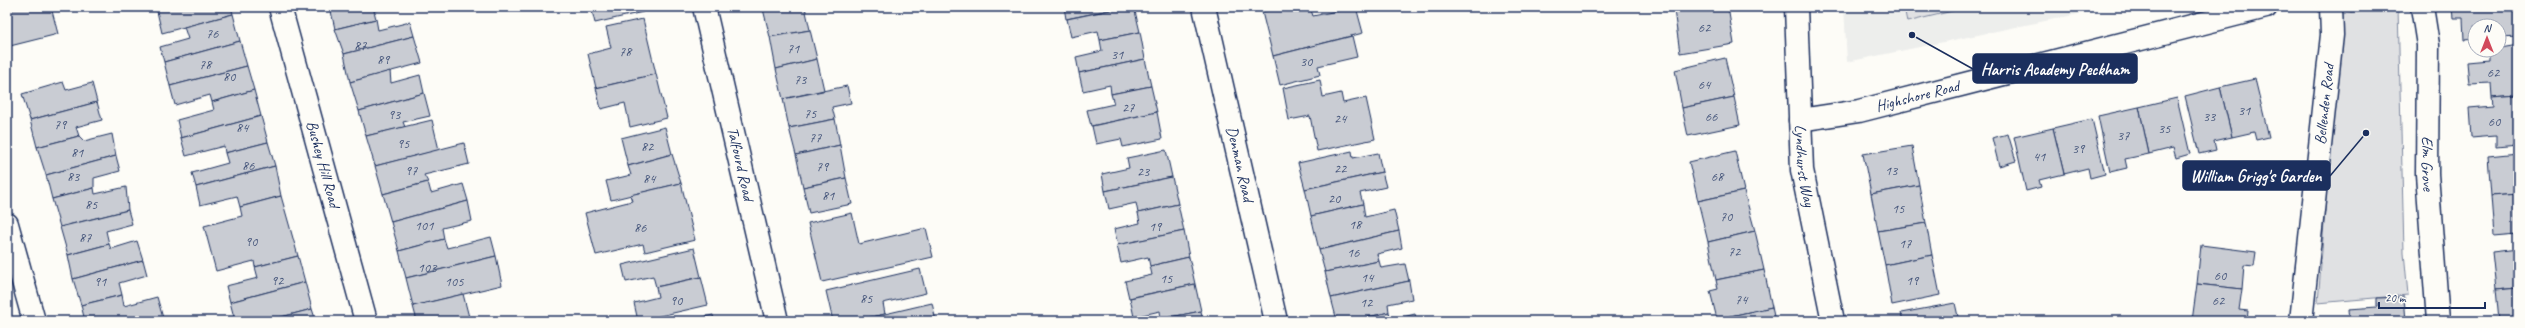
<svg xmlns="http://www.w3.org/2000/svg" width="2525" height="328" viewBox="0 0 2525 328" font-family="Caveat,sans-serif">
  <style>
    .built { fill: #edeeec }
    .green { fill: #e0e1e3; stroke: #7e88a0 }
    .building { fill: #c9ccd3; stroke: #1b2f5e }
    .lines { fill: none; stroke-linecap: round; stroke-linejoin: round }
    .minor-casing { stroke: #1b2f5e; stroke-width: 25 }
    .minor { stroke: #fdfcf7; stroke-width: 22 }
    .labels { text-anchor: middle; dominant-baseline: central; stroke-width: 4; stroke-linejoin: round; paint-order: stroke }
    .number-label { font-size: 14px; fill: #46567b }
    .street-label { font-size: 16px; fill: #1b2f5e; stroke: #fdfcf7 }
    .leader { fill: none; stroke: #1b2f5e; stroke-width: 1.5 }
    .callout-dot { fill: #1b2f5e; stroke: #fdfcf7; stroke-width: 1.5 }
    .callout { fill: #1b2f5e; stroke: #1b2f5e; stroke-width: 1.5 }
    .callout-label { font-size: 17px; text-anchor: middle; font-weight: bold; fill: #fff }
  </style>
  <rect width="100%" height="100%" fill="#fdfcf7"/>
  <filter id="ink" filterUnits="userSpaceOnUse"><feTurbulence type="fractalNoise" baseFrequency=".025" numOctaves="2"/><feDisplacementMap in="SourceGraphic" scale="8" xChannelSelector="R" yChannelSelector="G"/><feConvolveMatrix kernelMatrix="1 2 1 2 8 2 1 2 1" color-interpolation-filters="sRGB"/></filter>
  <g filter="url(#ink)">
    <polygon class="built" points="1844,7 2112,7 1847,62"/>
    <g class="green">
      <polygon points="1904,7 1969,7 1907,22"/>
      <polygon points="2398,7 2404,252 2408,295 2318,303 2340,14"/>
    </g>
    <g class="building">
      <polygon points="7,7 51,7 58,34 10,46 7,33"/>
      <polygon points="156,7 231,7 233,14 162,33"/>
      <polygon points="330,7 389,7 374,11 376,19 335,29"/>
      <polygon points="591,7 642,7 643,12 595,23"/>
      <polygon points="773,7 805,7 810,30 770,37 763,9"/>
      <polygon points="1064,7 1124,7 1066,19"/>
      <polygon points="1125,7 1134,7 1140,32 1100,40 1098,31 1071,37 1067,19"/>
      <polygon points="1282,7 1310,7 1313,16 1356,7 1363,33 1273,56 1262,12"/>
      <polygon points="1693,7 1728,7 1734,44 1680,53 1674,10"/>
      <polygon points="2452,7 2518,7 2518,37 2499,38 2499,26 2475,26 2475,39 2464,40 2463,18 2453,18"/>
      <polygon points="233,14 240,41 164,62 160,47 188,39 184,27"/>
      <polygon points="376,19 378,30 410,22 414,36 344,54 335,29"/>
      <polygon points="643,19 656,74 596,88 588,54 611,48 606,27"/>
      <polygon points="810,30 817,59 776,69 770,37"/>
      <polygon points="1140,32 1145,59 1079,73 1076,57 1102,51 1100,40"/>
      <polygon points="414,36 422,63 350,82 344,54"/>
      <polygon points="1352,36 1357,57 1318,66 1320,75 1280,85 1273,56"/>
      <polygon points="240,41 247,66 170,86 164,62"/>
      <polygon points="2518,45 2518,95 2492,97 2491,83 2469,84 2467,62 2489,60 2489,50"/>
      <polygon points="1725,58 1734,97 1682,108 1675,70"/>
      <polygon points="817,59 824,90 783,99 776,69"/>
      <polygon points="1145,59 1151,86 1111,94 1110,85 1083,91 1079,73"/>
      <polygon points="247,66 254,90 212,102 210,95 175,105 170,86"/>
      <polygon points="390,71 391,83 420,75 424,93 359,111 350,82"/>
      <polygon points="656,74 667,118 630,127 625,103 601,109 596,88"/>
      <polygon points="2255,79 2269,137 2256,140 2254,132 2232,137 2220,87"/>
      <polygon points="1320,80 1323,97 1341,93 1343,103 1366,98 1375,139 1317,151 1310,116 1289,120 1283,88"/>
      <polygon points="63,82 66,90 92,83 97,102 30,120 22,94"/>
      <polygon points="847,86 851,103 832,107 835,119 789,128 783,99"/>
      <polygon points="1151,86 1157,112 1091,126 1087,110 1114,104 1111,94"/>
      <polygon points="2220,87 2232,137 2214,141 2216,150 2199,154 2185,96"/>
      <polygon points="254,90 261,116 181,138 177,120 214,110 212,102"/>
      <polygon points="424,93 430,116 403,122 405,127 366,136 359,111"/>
      <polygon points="2518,95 2518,145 2496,147 2496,135 2471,137 2469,108 2493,106 2492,97"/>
      <polygon points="1734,97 1740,125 1688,136 1682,108"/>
      <polygon points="2177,98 2190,154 2176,158 2173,148 2149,154 2139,107"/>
      <polygon points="97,102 102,120 76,127 79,136 37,147 30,120"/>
      <polygon points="2139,107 2149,154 2125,159 2127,168 2110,172 2098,116"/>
      <polygon points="1157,112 1162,139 1123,147 1121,139 1096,144 1092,126"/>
      <polygon points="261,116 268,142 225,153 224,146 186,156 181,138"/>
      <polygon points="835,119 840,145 796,155 789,128"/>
      <polygon points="2092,119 2105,174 2090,178 2088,168 2064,174 2053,128"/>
      <polygon points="432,120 439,150 375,166 366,136"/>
      <polygon points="665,127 672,154 628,166 621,138"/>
      <polygon points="2053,128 2064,174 2039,180 2041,187 2026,191 2014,137"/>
      <polygon points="112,134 116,156 46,175 37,147 79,136 84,141"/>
      <polygon points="2008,134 2016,161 1999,166 1992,138"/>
      <polygon points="268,142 275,166 196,187 192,173 228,163 225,153"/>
      <polygon points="464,143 469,164 424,175 428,182 383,194 375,166"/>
      <polygon points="840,145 846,178 803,187 796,155"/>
      <polygon points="1912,146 1919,185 1871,194 1863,154"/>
      <polygon points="1166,150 1172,177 1105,191 1102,174 1129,168 1127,158"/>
      <polygon points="1352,151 1353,158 1378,153 1382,172 1305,189 1298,163"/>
      <polygon points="1735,151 1744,191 1698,201 1689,162"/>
      <polygon points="2518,153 2518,194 2491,196 2488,156"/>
      <polygon points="672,154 681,183 611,200 606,181 631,175 628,166"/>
      <polygon points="116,156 120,171 94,178 94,188 52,199 46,175"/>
      <polygon points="275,166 281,196 240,207 237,196 200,205 196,187"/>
      <polygon points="1382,172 1386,187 1360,193 1363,204 1311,216 1305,189"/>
      <polygon points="1172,177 1178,204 1138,213 1136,203 1109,209 1105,191"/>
      <polygon points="846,178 852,204 809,213 803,187"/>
      <polygon points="428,182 431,193 463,184 468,201 391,222 383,194"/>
      <polygon points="681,183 695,240 645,252 643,244 596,255 585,213 632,201 630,195"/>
      <polygon points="1919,185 1926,223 1878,231 1871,194"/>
      <polygon points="126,187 128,210 60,227 52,199 94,188 95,194"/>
      <polygon points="1744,191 1755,231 1708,242 1698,201"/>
      <polygon points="2518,194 2518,234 2494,236 2491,196"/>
      <polygon points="281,196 298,256 255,267 254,261 216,271 204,226 242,216 240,207"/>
      <polygon points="468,201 472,221 442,228 444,239 399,251 391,222"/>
      <polygon points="1178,204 1184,231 1118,245 1114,229 1140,223 1138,213"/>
      <polygon points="1363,204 1365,217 1394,210 1399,231 1319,250 1311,216"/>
      <polygon points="128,210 132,224 106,231 109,244 68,255 60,227"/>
      <polygon points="852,213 859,244 926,228 933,257 822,282 808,223"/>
      <polygon points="1926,223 1932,255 1885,265 1878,231"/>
      <polygon points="1184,231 1189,257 1150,266 1148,257 1121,263 1117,245"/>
      <polygon points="1399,231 1402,248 1377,254 1379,261 1325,272 1319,250"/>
      <polygon points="1755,231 1764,270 1716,280 1708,242"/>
      <polygon points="491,237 496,256 406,278 399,251 444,239 447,248"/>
      <polygon points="137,241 143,260 73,279 68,255 109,244 111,249"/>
      <polygon points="2201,245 2256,252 2254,266 2244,265 2242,289 2197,284"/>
      <polygon points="694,248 701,277 656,287 653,276 626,282 622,265"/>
      <polygon points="2518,249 2518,287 2496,289 2492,252"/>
      <polygon points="1932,255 1940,295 1892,305 1885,265"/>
      <polygon points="298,256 305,282 230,302 226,286 258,278 255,267"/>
      <polygon points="496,256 502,285 413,306 406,278"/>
      <polygon points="1189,257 1195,284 1129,298 1125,281 1152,275 1150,266"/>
      <polygon points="143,260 147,275 119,283 122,295 81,305 73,279"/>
      <polygon points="1379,261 1381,268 1405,264 1409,281 1331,298 1325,272"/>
      <polygon points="920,269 926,293 883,303 885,314 853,321 833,321 826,291"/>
      <polygon points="1764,270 1772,307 1717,319 1710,291 1718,289 1716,280"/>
      <polygon points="701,277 708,305 638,321 634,303 658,297 656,287"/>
      <polygon points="1409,281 1412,299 1388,304 1389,312 1352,321 1337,321 1331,298"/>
      <polygon points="305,282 312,309 266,321 263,321 262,318 235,321 230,302"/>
      <polygon points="1195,284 1201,311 1161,319 1160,311 1134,317 1130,298"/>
      <polygon points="2197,284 2242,289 2239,310 2248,311 2247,321 2192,321"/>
      <polygon points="2518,287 2518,321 2499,321 2496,289"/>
      <polygon points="463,294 470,321 417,321 413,306"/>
      <polygon points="122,295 124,306 157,297 163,318 150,321 85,321 81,305"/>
      <polygon points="2404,297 2406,321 2350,321 2349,309 2377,307 2377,298"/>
      <polygon points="932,303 936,321 853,321 885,314"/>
      <polygon points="1955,303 1959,321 1903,321 1901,313"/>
      <polygon points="1772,307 1775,321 1717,321 1717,319"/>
      <polygon points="312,309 316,321 266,321"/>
      <polygon points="1201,311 1203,321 1162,321 1161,319"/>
      <polygon points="1389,312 1391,320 1415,314 1417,321 1352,321"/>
      <polygon points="713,315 714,321 688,321"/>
    </g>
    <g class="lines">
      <defs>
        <g id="minor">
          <path id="s1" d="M280,7l86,314"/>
          <path id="s2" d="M704,7l73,314"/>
          <path id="s3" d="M1204,7l72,314"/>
          <path id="s4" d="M1796,7l6,163 31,151"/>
          <path id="s5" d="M2422,7l6,38 -1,129 11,147"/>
          <path id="s6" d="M1800,120l59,-9 407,-104"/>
          <polyline points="7,224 34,321"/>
          <path id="s7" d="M2301,321l31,-286 -1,-28"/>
        </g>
      </defs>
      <use href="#minor" class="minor-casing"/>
      <use href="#minor" class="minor"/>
    </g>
  </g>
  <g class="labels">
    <g class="number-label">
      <text x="1704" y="27">62</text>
      <text x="212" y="33">76</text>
      <text x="360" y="45">87</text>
      <text x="793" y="48">71</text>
      <text x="625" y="51">78</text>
      <text x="1117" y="54">31</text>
      <text x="383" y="59">89</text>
      <text x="1306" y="61">30</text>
      <text x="205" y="64">78</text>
      <text x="2493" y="72">62</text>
      <text x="229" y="76">80</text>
      <text x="800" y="79">73</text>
      <text x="1704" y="84">64</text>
      <text x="1128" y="107">27</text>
      <text x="2244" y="110">31</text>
      <text x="810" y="113">75</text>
      <text x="394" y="114">93</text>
      <text x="1711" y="116">66</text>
      <text x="2209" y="116">33</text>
      <text x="1340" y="118">24</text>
      <text x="2494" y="121">60</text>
      <text x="60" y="124">79</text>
      <text x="242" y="127">84</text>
      <text x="2164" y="128">35</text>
      <text x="2123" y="135">37</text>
      <text x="815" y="137">77</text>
      <text x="403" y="143">95</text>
      <text x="647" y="146">82</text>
      <text x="2078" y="148">39</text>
      <text x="77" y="152">81</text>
      <text x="2039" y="156">41</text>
      <text x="248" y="165">86</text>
      <text x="822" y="166">79</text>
      <text x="1340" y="168">22</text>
      <text x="411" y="170">97</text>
      <text x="1891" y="170">13</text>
      <text x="1143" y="171">23</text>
      <text x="73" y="176">83</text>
      <text x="1717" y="176">68</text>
      <text x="649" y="178">84</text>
      <text x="828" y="195">81</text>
      <text x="1334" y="198">20</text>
      <text x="91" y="204">85</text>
      <text x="1898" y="208">15</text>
      <text x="1726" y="216">70</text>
      <text x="1355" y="224">18</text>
      <text x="424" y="225">101</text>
      <text x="1155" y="226">19</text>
      <text x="640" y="227">86</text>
      <text x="85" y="237">87</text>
      <text x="251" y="241">90</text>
      <text x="1905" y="243">17</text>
      <text x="1734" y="251">72</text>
      <text x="1353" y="252">16</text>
      <text x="427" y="267">103</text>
      <text x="2220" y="275">60</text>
      <text x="1367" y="277">14</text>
      <text x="1166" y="278">15</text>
      <text x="277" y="280">92</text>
      <text x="1912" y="280">19</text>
      <text x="100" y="281">91</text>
      <text x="454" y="281">105</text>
      <text x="866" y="298">85</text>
      <text x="1741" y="299">74</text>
      <text x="676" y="300">90</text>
      <text x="2218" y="300">62</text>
      <text x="1366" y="302">12</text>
    </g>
    <g class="street-label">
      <text stroke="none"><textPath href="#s6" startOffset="120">Highshore Road</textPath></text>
      <text stroke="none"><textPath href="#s7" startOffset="218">Bellenden Road</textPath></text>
      <text stroke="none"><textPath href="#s1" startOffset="163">Bushey Hill Road</textPath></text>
      <text stroke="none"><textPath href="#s2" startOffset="161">Talfourd Road</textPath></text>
      <text stroke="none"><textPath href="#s3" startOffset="161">Denman Road</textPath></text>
      <text stroke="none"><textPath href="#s5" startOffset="157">Elm Grove</textPath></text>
      <text stroke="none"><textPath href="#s4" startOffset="159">Lyndhurst Way</textPath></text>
    </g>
  </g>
  <path class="leader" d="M1912 35L1973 69M2366 133L2330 176"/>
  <g class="callout-dot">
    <circle cx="1912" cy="35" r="4"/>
    <circle cx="2366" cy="133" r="4"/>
  </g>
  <g class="callout">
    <rect x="1973" y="54" width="164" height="29" rx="4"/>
    <rect x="2183" y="161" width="147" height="29" rx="4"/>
  </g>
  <g class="callout-label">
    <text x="2055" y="75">Harris Academy Peckham</text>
    <text x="2256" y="182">William Grigg's Garden</text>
  </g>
  <rect width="2525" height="328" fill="none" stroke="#fdfcf7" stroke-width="24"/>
  <rect x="12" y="12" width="2501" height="304" fill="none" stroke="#1b2f5e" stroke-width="1.5" filter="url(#ink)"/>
  <g transform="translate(2487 38)"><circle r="19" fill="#fdfcf7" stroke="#a3aaba"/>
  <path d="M0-3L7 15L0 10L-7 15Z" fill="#d1495b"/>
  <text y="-6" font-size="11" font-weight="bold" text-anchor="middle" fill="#1b2f5e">N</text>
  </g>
  <path d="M2379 302v6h106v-6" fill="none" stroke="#1b2f5e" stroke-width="2"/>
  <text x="2385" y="302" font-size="12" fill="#1b2f5e" stroke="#fdfcf7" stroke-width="3" paint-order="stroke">20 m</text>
</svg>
